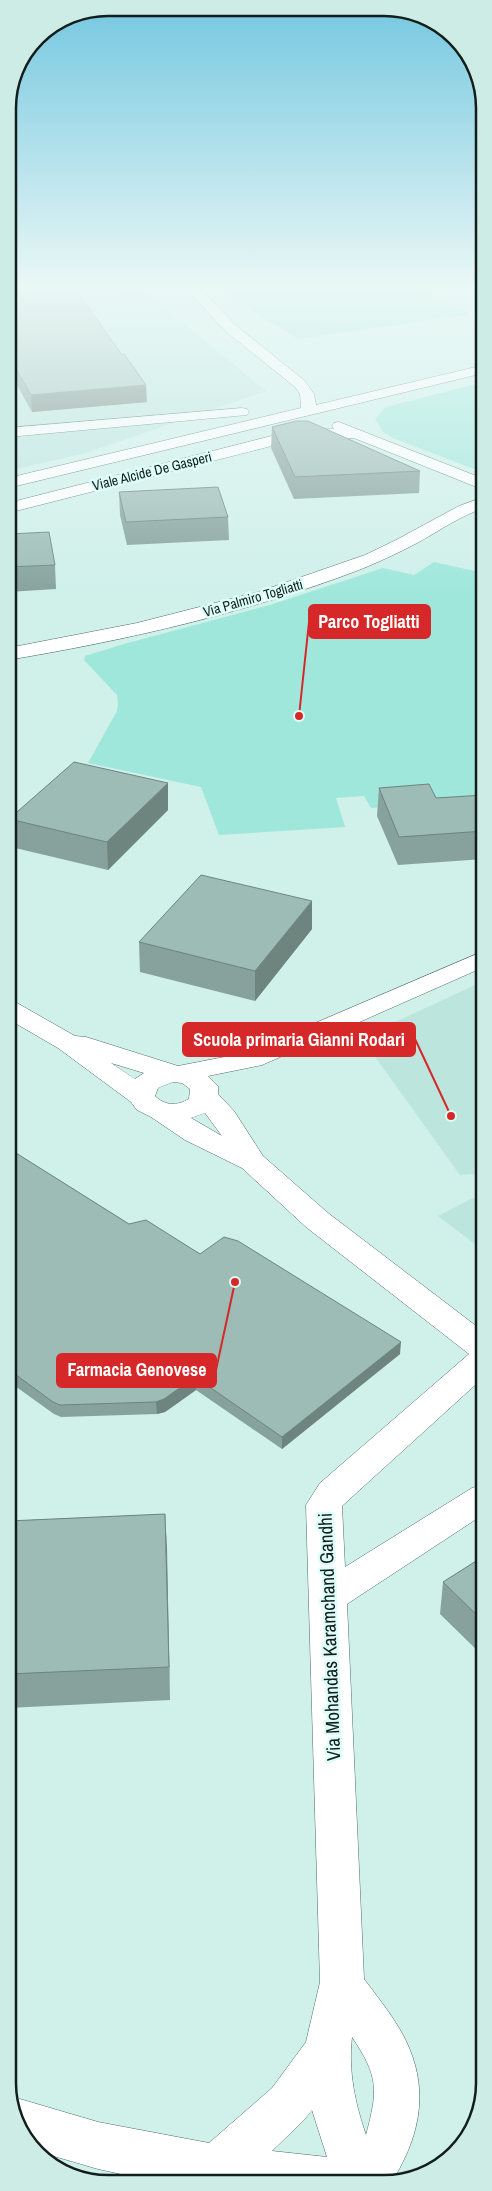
<svg xmlns="http://www.w3.org/2000/svg" width="492" height="2191" viewBox="0 0 492 2191" font-family="'Archivo Narrow',sans-serif">
  <style>
    .built { fill: #bce5de }
    .green { fill: #9fe7db }
    .lines { fill: none; stroke-linecap: round; stroke-linejoin: round }
    .minor-casing { stroke: #516d68; stroke-width: 1 }
    .minor { fill: #fff; fill-rule: evenodd }
    .wall { fill: #87a29d }
    .shaded-wall { fill: #6e847f }
    .building { fill: #9dbcb6; stroke: #6e847f }
    .labels { text-anchor: middle; dominant-baseline: central; stroke-width: 5; stroke-linejoin: round; paint-order: stroke }
    .far-street-label { font-size: 14px; fill: #131e1c; stroke: #ddfef8 }
    .near-street-label { font-size: 19px; fill: #131e1c; stroke: #ddfef8 }
    .rim { fill: none; stroke: #131e1c; stroke-width: 2.5 }
    .leader { fill: none; stroke: #d62828; stroke-width: 2 }
    .callout-dot { fill: #d62828; stroke: #ddfef8; stroke-width: 2 }
    .callout { fill: #d62828; stroke: #d62828; stroke-width: 2 }
    .callout-label { font-size: 18px; text-anchor: middle; font-weight: bold; fill: #fff }
  </style>
  <rect width="100%" height="100%" fill="#d0f0ea"/>
  <g class="built">
    <polygon points="142,289 266,391 86,453 8,471 8,301"/>
    <polygon points="484,981 484,1251 438,1216 483,1193 475,1174 460,1175 376,1058 373,1049 374,1036 380,1029"/>
  </g>
  <g class="green">
    <polygon points="35,289 134,289 8,301 8,292"/>
    <polygon points="218,289 417,289 472,314 298,339"/>
    <polygon points="484,382 484,473 393,438 383,432 375,419 386,407"/>
    <polygon points="434,562 484,573 484,800 371,808 364,796 336,798 345,827 219,835 201,787 88,763 117,711 118,703 117,695 84,660 85,656 124,644 270,605 383,568 414,575"/>
  </g>
  <g class="lines">
    <defs>
      <g id="minor">
        <polygon points="187,289 200,289 234,324 305,381 314,394 316,405 484,365 484,373 8,488 8,478 301,408 300,394 295,387 224,330"/>
        <polygon points="242,408 247,409 249,412 247,415 8,437 8,428"/>
        <polygon points="339,422 484,479 484,490 354,438 295,440 8,513 8,503 295,430 334,429 332,426 334,423"/>
        <path d="M484,497v11c-24,8 -45,23 -67,35 -19,10 -38,19 -58,27 -113,43 -232,70 -351,90v-12l129,-25 121,-31 107,-37 31,-15 63,-34z"/>
        <path d="M484,951v16l-222,98 -54,11 10,10v8l16,17 29,45 65,57 156,119v45l-142,129 3,61 127,-79 12,-4v30l-137,90 17,375c12,16 25,32 35,49 32,54 24,104 -8,155l-233,-1 -60,-13 -65,-19 -22,-48 9,-3 78,23 111,21 63,-55 34,-46 14,-60 -14,-477 14,-22 149,-129 -163,-127 -64,-59 -57,-28 -34,-23 -14,-7 -6,-8 -73,-54 -50,-29v-19l9,3 58,33 11,1 92,29 67,-13zM111,1063l33,10 -9,6zM173,1082l9,1 8,6 -1,10c-12,7 -24,7 -34,-3l3,-8zM205,1113l17,23 -31,-18zM352,2037c27,40 26,53 14,98 -11,-32 -18,-64 -14,-98zM312,2110l15,47 -55,-6 32,-31z"/>
      </g>
    </defs>
    <use href="#minor" class="minor-casing"/>
    <use href="#minor" class="minor"/>
  </g>
  <g class="wall">
    <polygon points="19,292 147,402 32,412 8,369 8,303 19,302"/>
    <polygon points="272,427 420,471 419,493 294,499 271,448"/>
    <polygon points="119,492 228,517 229,540 127,545 120,515"/>
    <polygon points="8,534 55,565 56,589 8,592"/>
    <polygon points="168,783 168,810 108,870 11,847 9,819"/>
    <polygon points="379,788 436,798 484,795 484,859 398,865 377,816"/>
    <polygon points="312,901 312,929 255,1001 140,972 139,942"/>
    <polygon points="8,1148 129,1224 200,1254 400,1354 282,1449 196,1390 165,1412 157,1414 61,1417 54,1414 8,1381"/>
    <polygon points="165,1514 170,1700 8,1708 8,1521"/>
    <polygon points="484,1556 484,1657 440,1614 443,1582"/>
  </g>
  <g class="shaded-wall">
    <polygon points="146,385 147,402 32,412 31,395"/>
    <polygon points="12,706 14,732 8,738 8,709"/>
    <polygon points="168,783 168,810 108,870 107,842"/>
    <polygon points="312,901 312,929 255,1001 255,971"/>
    <polygon points="401,1342 400,1354 282,1449 282,1437"/>
    <polygon points="195,1377 196,1390 165,1412 157,1414 156,1402"/>
    <polygon points="165,1514 167,1548 170,1700 169,1667"/>
  </g>
  <g class="building">
    <polygon points="50,289 75,289 122,355 124,354 146,385 31,395 8,355 8,303 25,301 19,292"/>
    <polygon points="296,421 308,421 420,471 295,477 272,427"/>
    <polygon points="218,487 228,517 126,522 119,492"/>
    <polygon points="49,532 55,565 8,567 8,534"/>
    <polygon points="8,705 12,706 8,709"/>
    <polygon points="74,762 168,783 107,842 9,819"/>
    <polygon points="429,784 436,798 484,795 484,831 399,837 379,788"/>
    <polygon points="201,875 312,901 255,971 139,942"/>
    <polygon points="8,1148 129,1224 146,1220 200,1254 224,1237 238,1241 401,1342 282,1437 195,1377 164,1399 156,1402 60,1405 53,1402 8,1369"/>
    <polygon points="165,1514 169,1667 8,1674 8,1521"/>
    <polygon points="484,1556 484,1622 443,1582"/>
  </g>
  <linearGradient id="sky" x2="0" y2="1"><stop stop-color="#74c7e0"/><stop offset="0.48" stop-color="#eaf8f6"/><stop offset="1" stop-color="#eaf8f6" stop-opacity="0"/></linearGradient>
  <rect width="492" height="596" fill="url(#sky)"/>
  <g class="labels">
    <g class="far-street-label">
      <text transform="translate(152 471) rotate(-14)">Viale Alcide De Gasperi</text>
      <text transform="translate(253 598) rotate(-16)">Via Palmiro Togliatti</text>
    </g>
    <g class="near-street-label">
      <text transform="translate(329 1637) rotate(-92)">Via Mohandas Karamchand Gandhi</text>
    </g>
  </g>
  <path d="M0 0H492V2191H0ZM108 16H384A92 92 0 0 1 476 108V2083A92 92 0 0 1 384 2175H108A92 92 0 0 1 16 2083V108A92 92 0 0 1 108 16Z" fill="#cdece6" fill-rule="evenodd"/>
  <path class="rim" d="M108 16H384A92 92 0 0 1 476 108V2083A92 92 0 0 1 384 2175H108A92 92 0 0 1 16 2083V108A92 92 0 0 1 108 16Z"/>
  <path class="leader" d="M299 716L309 622M451 1116L415 1039M235 1282L216 1370"/>
  <g class="callout-dot">
    <circle cx="299" cy="716" r="5"/>
    <circle cx="451" cy="1116" r="5"/>
    <circle cx="235" cy="1282" r="5"/>
  </g>
  <g class="callout">
    <rect x="309" y="605" width="121" height="33" rx="5"/>
    <rect x="183" y="1023" width="232" height="33" rx="5"/>
    <rect x="57" y="1354" width="159" height="33" rx="5"/>
  </g>
  <g class="callout-label">
    <text x="369" y="628">Parco Togliatti</text>
    <text x="299" y="1046">Scuola primaria Gianni Rodari</text>
    <text x="137" y="1376">Farmacia Genovese</text>
  </g>
</svg>
